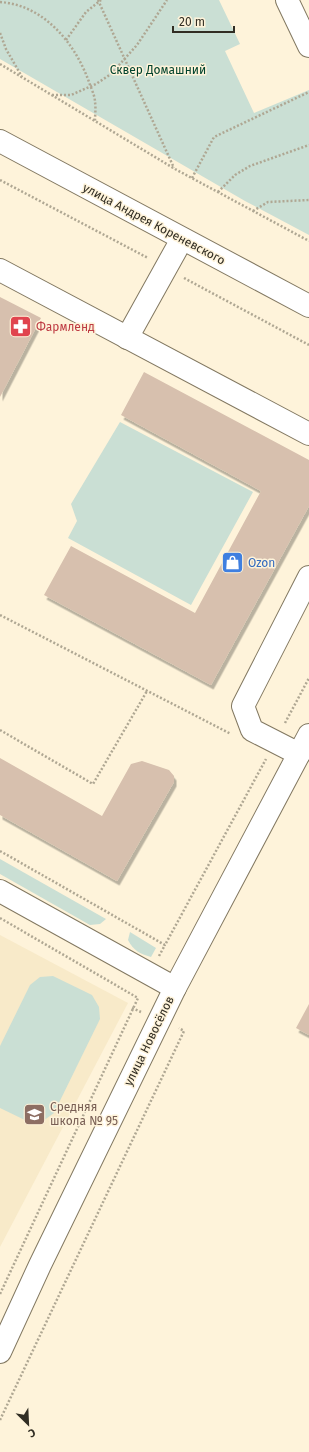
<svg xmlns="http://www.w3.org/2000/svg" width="309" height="1452" viewBox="0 0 309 1452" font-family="'Fira Sans',sans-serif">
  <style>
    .built { fill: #f8eac9 }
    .green { fill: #cadfd4 }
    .building { fill: #d7c0ae; filter: url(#shadow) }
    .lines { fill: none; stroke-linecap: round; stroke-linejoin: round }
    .minor-casing { stroke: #827861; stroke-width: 24 }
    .path { stroke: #afa793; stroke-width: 2.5; stroke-dasharray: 2 2; stroke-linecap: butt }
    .minor { stroke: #fff; stroke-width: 22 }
    .labels { text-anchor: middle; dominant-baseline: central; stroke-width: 3; stroke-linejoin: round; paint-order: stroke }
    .park-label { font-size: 12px; fill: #01432d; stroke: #fef3da }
    .street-label { font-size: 12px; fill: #312d23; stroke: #fef3da }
    .health-label { font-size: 12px; fill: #be3a42; stroke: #fef3da; text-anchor: start }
    .shop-label { font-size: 12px; fill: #366cbe; stroke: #fef3da; text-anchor: start }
    .education-label { font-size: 12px; fill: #785e54; stroke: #fef3da; text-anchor: start }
  </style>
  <defs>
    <filter id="shadow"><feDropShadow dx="2.5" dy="4.5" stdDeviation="0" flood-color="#0004"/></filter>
  </defs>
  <rect width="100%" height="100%" fill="#fef3da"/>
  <polygon class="built" points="0,935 128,1003 0,1247"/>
  <g class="green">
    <polygon points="0,0 219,0 240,44 225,51 254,113 309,90 309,235 245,201 0,59"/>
    <polygon points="120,422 253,492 191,605 68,538 77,521 71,504"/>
    <polygon points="0,859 106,919 100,924 90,925 0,874"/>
    <path d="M130,932l26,16 -5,9c-11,-3 -18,-7 -23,-17z"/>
    <polygon points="53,976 92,995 99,1007 100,1019 54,1113 43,1121 29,1122 0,1108 0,1046 30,985 40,977"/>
  </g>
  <g class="building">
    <polygon points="0,297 41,318 0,397"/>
    <polygon points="144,372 309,460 309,506 211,685 44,595 71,546 195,613 261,491 121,415"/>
    <polygon points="0,758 102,816 131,764 142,761 169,770 174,776 174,782 117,881 0,815"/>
    <polygon points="309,1004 309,1035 296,1028"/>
  </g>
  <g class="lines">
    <defs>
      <g id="minor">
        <polyline points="287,0 309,46"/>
        <polyline points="0,141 309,306"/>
        <polyline points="0,270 309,434"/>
        <polyline points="127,338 182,239"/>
        <polyline points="299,754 252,730 243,706 309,577"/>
        <polyline points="0,891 175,988"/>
        <polyline points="0,1352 40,1265 175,988 309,735"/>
      </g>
    </defs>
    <use href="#minor" class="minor-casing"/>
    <g class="path">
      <polyline points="98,0 174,168"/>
      <path d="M0,2c44,3 75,41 89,80 2,6 6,14 6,20 1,6 0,13 0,19"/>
      <polyline points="0,33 6,49 22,77"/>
      <polyline points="66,40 86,12 101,0"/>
      <polyline points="0,64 175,169 309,241"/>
      <polyline points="52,95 71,95 96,84 111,74 137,45 167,0"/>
      <polyline points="192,178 214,137 309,92"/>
      <polyline points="0,180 148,258"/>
      <polyline points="218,192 235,175 250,166 309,145"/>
      <polyline points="253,211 268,202 309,200"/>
      <polyline points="184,278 309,345"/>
      <polyline points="0,615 231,734"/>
      <polyline points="285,723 309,678"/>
      <polyline points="0,730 93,784 147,691"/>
      <polyline points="0,851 165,945 266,759"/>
      <polyline points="0,918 138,998 0,1294"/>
      <polyline points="159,956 165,945"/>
      <polyline points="132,1008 141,1012"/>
      <polyline points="0,1420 184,1031 179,1028"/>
    </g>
    <use href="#minor" class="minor"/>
  </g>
  <defs>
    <symbol id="pharmacy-square" viewBox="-11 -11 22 22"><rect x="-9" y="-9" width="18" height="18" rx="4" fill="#e0444e" stroke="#fef3da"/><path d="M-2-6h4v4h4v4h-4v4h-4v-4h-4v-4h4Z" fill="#fff"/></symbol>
    <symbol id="shop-square" viewBox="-11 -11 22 22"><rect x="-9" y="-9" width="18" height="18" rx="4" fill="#3f7fe0" stroke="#fef3da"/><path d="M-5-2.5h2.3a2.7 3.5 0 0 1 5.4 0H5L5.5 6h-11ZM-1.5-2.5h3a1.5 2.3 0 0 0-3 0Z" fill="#fff"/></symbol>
    <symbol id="school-square" viewBox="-11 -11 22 22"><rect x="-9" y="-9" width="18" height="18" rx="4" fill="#8d6e63" stroke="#fef3da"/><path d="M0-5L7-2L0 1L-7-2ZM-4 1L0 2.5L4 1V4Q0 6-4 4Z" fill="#fff"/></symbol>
  </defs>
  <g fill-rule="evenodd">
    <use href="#pharmacy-square" x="8" y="314" width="25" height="25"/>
    <use href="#shop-square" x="220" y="550" width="25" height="25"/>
    <use href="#school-square" x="22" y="1102" width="25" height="25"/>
  </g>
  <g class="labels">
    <g class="park-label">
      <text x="158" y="70">Сквер Домашний</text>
    </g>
    <g class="street-label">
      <text transform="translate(154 224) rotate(28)">улица Андрея Кореневского</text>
      <text transform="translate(149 1041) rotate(-64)">улица Новосёлов</text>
    </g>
    <g class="health-label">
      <text x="36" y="327">Фармленд</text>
    </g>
    <g class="shop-label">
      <text x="248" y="563">Ozon</text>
    </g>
    <g class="education-label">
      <text x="50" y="1107">Средняя<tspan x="50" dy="14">школа № 95</tspan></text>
    </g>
  </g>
  <g transform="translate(28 1424) rotate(156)" stroke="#fef3da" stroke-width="3" paint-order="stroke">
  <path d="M0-3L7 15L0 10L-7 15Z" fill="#312d23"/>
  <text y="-6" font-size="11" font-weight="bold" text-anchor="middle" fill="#312d23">С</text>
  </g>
  <path d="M173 26v6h61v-6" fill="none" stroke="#312d23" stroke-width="2"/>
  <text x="179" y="26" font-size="12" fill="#312d23" stroke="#fef3da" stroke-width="3" paint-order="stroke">20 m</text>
</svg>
